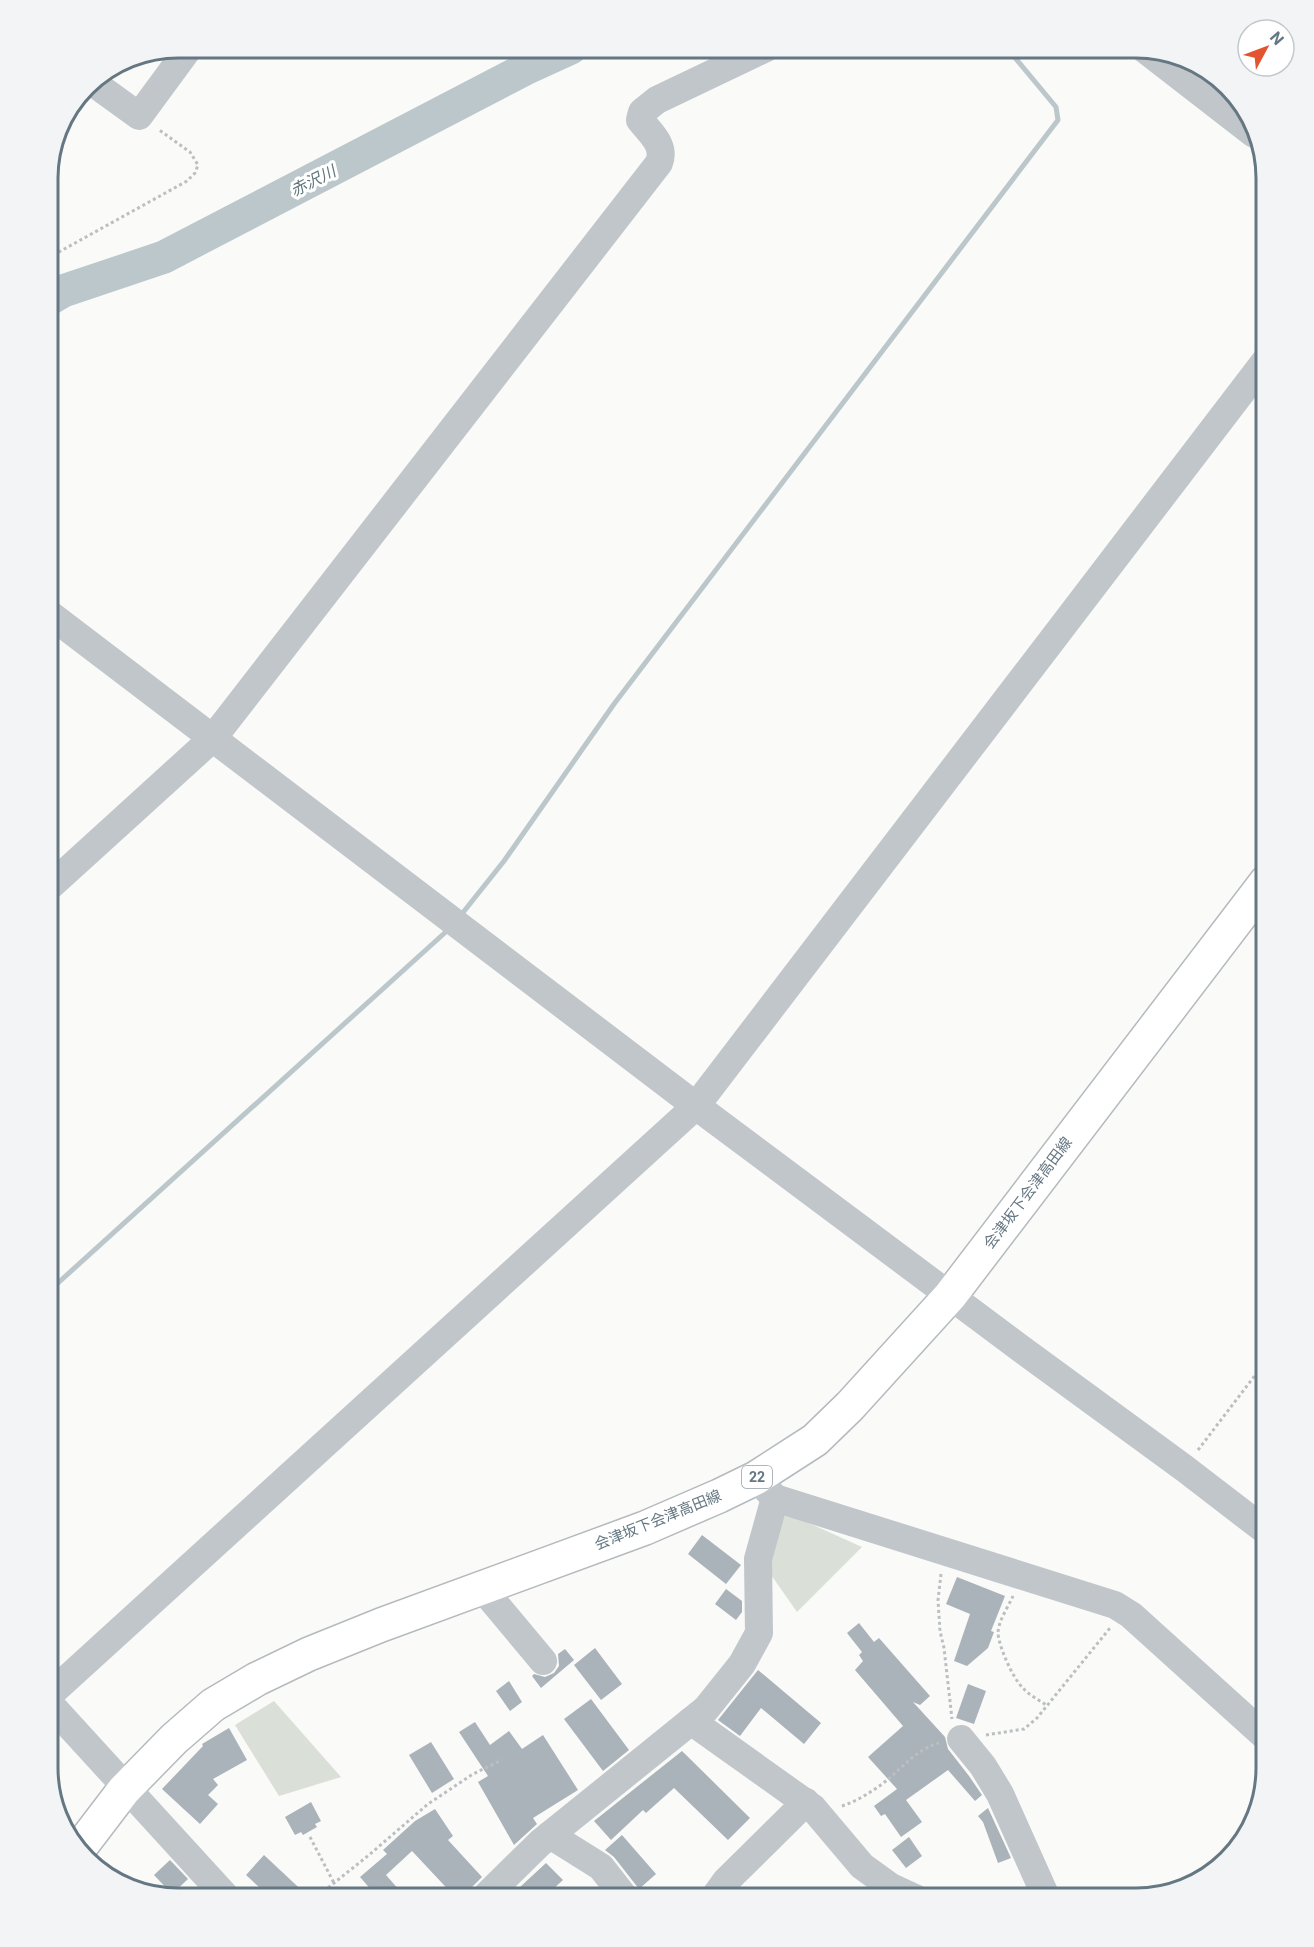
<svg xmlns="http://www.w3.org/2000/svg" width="1314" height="1947" viewBox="0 0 1314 1947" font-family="Roboto,'Noto Sans JP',sans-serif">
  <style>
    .green { fill: #dadfd7 }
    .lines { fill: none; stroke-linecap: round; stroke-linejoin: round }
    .stream { stroke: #bbc7cb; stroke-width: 5 }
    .river { stroke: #bbc7cb; stroke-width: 33 }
    .building { fill: #aab3b9 }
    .major-casing { stroke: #b5babe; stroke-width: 36 }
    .path { stroke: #bbbfc2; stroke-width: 3; stroke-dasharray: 3 3; stroke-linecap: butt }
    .minor { stroke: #c1c6ca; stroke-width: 28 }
    .major { stroke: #fff; stroke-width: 33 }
    .labels { text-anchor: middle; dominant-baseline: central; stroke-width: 6; stroke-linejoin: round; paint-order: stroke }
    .shield { fill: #fff; stroke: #93a0a8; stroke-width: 1.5 }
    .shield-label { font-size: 14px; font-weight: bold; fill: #657782 }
    .street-label { font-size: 15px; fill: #657782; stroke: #fff }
    .water-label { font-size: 16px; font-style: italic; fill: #60767c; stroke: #fff }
    .rim { fill: none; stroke: #657782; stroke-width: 3 }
  </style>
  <rect width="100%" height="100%" fill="#fafaf8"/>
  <g class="green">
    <polygon points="780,1510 862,1547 797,1612 767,1569"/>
    <polygon points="274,1701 341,1777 279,1796 235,1725"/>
  </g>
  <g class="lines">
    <g class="stream">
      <polyline points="461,915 504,861 614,704 1058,120 1056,107 1007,48"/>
      <polyline points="48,1292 449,929"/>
    </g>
    <polyline class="river" points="48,300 63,291 164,257 525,69 571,48"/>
  </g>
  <g class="building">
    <polygon points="702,1535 741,1565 726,1584 688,1554"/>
    <polygon points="957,1577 1005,1596 991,1631 994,1632 988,1648 967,1666 954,1661 970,1614 946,1604"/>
    <polygon points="726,1589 742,1601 742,1612 736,1620 715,1604"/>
    <polygon points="859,1623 874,1642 879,1638 930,1696 920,1705 913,1702 945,1737 948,1749 969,1776 982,1795 975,1801 948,1770 906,1800 922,1822 901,1837 885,1814 881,1816 874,1806 897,1789 868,1757 903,1726 855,1670 863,1661 859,1655 862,1652 847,1633"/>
    <polygon points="595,1648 622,1684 601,1700 574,1665"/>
    <polygon points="565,1649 574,1660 541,1688 532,1676 534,1674 545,1677 554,1673 559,1666 558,1654"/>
    <polygon points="758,1670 821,1723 804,1744 761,1708 740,1736 718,1720"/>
    <polygon points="509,1681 522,1702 510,1711 496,1691"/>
    <polygon points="968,1684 986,1691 974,1724 956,1718"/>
    <polygon points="591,1699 629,1750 603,1771 564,1719"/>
    <polygon points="475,1722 490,1745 509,1731 522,1749 543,1735 578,1790 533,1818 537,1824 514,1845 478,1782 488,1776 459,1732"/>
    <polygon points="229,1728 247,1760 213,1779 218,1785 208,1795 218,1804 200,1824 162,1789 203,1746 202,1744"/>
    <polygon points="431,1742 454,1779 432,1793 409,1755"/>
    <polygon points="682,1751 750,1818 728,1840 674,1788 646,1813 643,1810 611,1840 594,1821"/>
    <polygon points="311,1802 321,1821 315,1824 317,1827 303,1835 301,1832 295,1835 285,1817"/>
    <polygon points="988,1808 1011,1858 998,1863 983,1822 978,1816"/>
    <polygon points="435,1809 453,1836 448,1840 482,1877 471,1888 467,1899 457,1899 412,1851 386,1875 407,1899 379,1899 360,1877 387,1854 383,1850 415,1821"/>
    <polygon points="622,1835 656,1874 639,1889 614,1857 605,1850"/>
    <polygon points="909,1837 922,1856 906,1868 892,1850"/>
    <polygon points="264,1855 311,1899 272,1899 246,1875"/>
    <polygon points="170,1860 188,1879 172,1894 154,1875"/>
    <polygon points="546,1863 563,1880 552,1890 560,1899 529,1899 519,1888"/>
  </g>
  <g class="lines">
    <defs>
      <polyline id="major" points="79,1849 124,1790 174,1739 213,1705 257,1679 309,1654 381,1625 645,1528 719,1496 756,1478 815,1440 850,1406 950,1296 1266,882"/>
    </defs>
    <use href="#major" class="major-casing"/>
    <g class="path">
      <polyline points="48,258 187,181 195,173 198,165 190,152 158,129"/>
      <polyline points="1198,1450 1266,1361"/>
      <polyline points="941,1574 938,1600 940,1631 944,1648 952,1719"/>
      <path d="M1013,1596c-5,11 -14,24 -15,36 0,13 15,47 25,56 6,7 16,12 23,17"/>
      <polyline points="986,1735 1024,1729 1037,1718 1110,1628"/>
      <path d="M842,1806c18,-6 36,-18 50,-30 13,-12 28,-28 47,-33"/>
      <polyline points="310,1837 334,1883"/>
      <polyline points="314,1899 369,1855 428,1804 473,1774 502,1760"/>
    </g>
    <g class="minor">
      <polyline points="1143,48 1254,134"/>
      <polyline points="92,82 139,116 189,48"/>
      <polyline points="48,613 696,1106 1020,1348 1184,1468 1266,1531"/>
      <path d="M48,888l165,-150 446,-575c7,-18 -9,-30 -19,-43l2,-8 15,-12 109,-52"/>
      <polyline points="756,1478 775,1498 1115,1605 1131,1615 1266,1737"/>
      <polyline points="482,1588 543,1661"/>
      <polyline points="48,1696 696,1106 1266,360"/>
      <polyline points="48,1702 228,1899"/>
      <polyline points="691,1721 813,1808 862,1866 891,1887 917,1899"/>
      <polyline points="961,1739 983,1766 1000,1794 1047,1899"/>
      <polyline points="550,1835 601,1867 626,1899"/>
      <polyline points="483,1899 540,1843 706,1709 742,1664 759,1633 758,1559 775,1498"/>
      <polyline points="713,1899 726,1881 806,1802"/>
    </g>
    <use href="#major" class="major"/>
  </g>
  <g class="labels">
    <rect class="shield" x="742" y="1466" width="30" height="22" rx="4.5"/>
    <g class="shield-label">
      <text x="757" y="1477">22</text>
    </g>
    <g class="street-label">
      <text transform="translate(1028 1193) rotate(-53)">会津坂下会津高田線</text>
      <text transform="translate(658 1520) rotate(-22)">会津坂下会津高田線</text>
    </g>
    <g class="water-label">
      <text transform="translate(313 181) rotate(-27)">赤沢川</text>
    </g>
  </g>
  <path d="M0 0H1314V1947H0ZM178 58H1136A120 120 0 0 1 1256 178V1768A120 120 0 0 1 1136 1888H178A120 120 0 0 1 58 1768V178A120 120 0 0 1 178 58Z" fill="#f3f4f5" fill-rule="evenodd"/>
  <path class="rim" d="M178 58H1136A120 120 0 0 1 1256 178V1768A120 120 0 0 1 1136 1888H178A120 120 0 0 1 58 1768V178A120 120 0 0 1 178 58Z"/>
  <g transform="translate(1266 48) rotate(49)"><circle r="28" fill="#ffffff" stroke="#c1c9cd" stroke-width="1.5"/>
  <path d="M0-4.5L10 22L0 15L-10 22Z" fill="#e3532f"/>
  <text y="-9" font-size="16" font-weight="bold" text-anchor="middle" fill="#657782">N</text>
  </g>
</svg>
